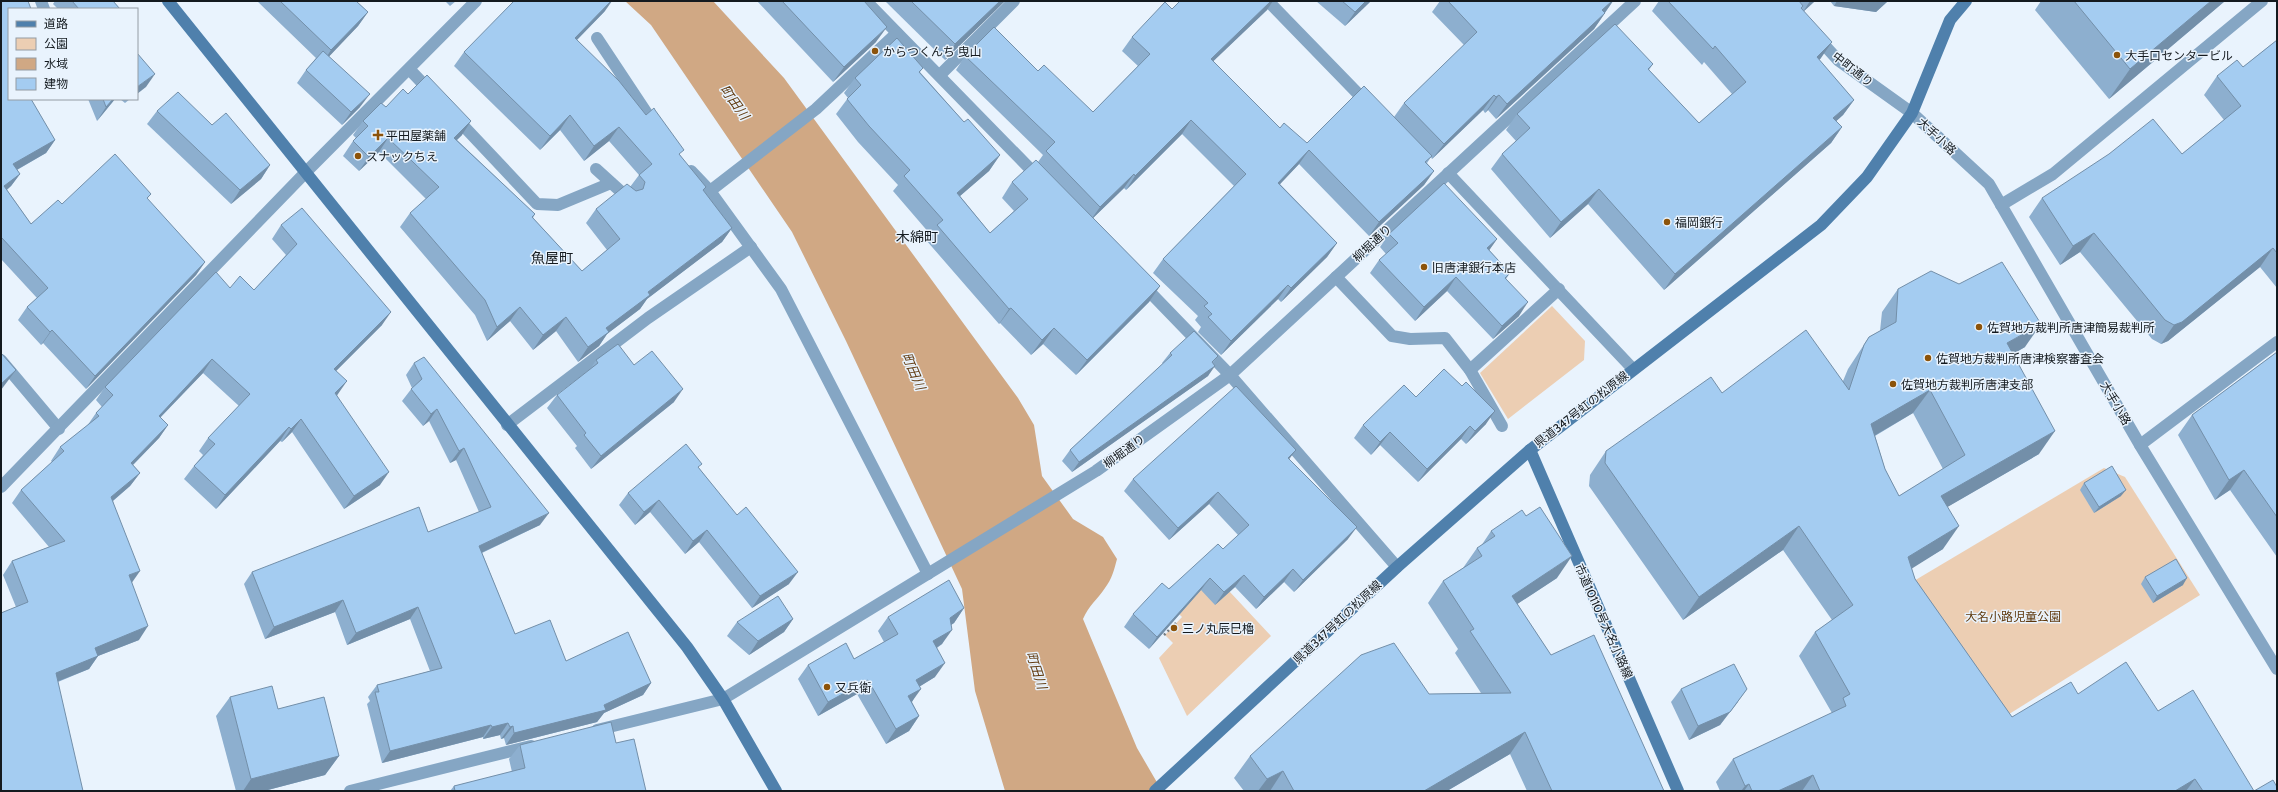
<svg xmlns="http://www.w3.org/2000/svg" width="2278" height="792" viewBox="0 0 2278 792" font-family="Cabin,'Noto Sans JP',sans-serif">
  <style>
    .green { fill: #ecceb3 }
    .water { fill: #d0a884 }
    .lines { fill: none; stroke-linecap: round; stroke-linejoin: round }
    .path { stroke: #747c83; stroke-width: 2.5; stroke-dasharray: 2 3; stroke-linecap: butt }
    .lane { stroke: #85a6c4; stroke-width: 12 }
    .street { stroke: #85a6c4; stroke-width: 12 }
    .secondary { stroke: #4f80ac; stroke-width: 12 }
    .wall { fill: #8dafcf; fill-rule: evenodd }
    .shaded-wall { fill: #738fa9 }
    .building { fill: #a4ccf1; stroke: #738fa9; fill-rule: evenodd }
    .poi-dot { fill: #8c530a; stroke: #e9f3fd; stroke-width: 1.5 }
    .labels { text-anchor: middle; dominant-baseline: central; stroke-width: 3; stroke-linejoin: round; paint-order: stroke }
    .poi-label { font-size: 12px; fill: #141a1f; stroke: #e9f3fd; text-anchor: start }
    .street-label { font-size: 12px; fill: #141a1f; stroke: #e9f3fd }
    .park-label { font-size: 12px; fill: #5f380c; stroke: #e9f3fd }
    .water-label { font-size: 13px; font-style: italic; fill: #623b10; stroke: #e9f3fd }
    .quarter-label { font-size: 14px; fill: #141a1f; stroke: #e9f3fd }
  </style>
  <rect width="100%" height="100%" fill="#e9f3fd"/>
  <g class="green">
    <polygon points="1552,306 1585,341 1584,360 1508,419 1480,373"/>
    <polygon points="2104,468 2125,477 2200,595 1990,726 1897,591"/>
    <polygon points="1201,561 1271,636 1187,716 1159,658 1173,643 1165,635 1182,617 1163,598"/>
  </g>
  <path class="water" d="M625,1h88l71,77 234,320 16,27 8,51 31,43 30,18 14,22c-3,11 -5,20 -12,29 -8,12 -16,17 -22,31l54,129 25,43h-157l-30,-100 -13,-102 -116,-248 -54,-109 -141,-207z"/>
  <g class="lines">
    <polyline class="path" points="1164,635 1176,623"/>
    <g class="lane">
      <polyline points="410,70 431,92"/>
      <polyline points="456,118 537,204 558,205 611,183"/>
      <polyline points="596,169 628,198"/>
    </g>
    <g class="street">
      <polyline points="41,1 44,9"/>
      <polyline points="866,1 1040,179"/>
      <polyline points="1268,1 1368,104"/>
      <polyline points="1817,37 1838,60 1912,113 1989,184 2140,445 2277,669"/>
      <polyline points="597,38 656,127"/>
      <polyline points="940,75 1014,1"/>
      <polyline points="691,171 710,191 781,289 928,574"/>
      <polyline points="1448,173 1633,369"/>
      <polyline points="710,191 816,109 897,33"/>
      <polyline points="2001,205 2053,174 2262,1"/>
      <polyline points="1336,277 1392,336 1410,339 1445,338 1470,370 1502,426"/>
      <polyline points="1142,284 1230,375 1397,567"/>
      <polyline points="1,360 59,429"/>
      <polyline points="1470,370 1559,289"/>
      <polyline points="507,425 648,318 751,247"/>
      <polyline points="2140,445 2277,342"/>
      <polyline points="1,487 306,172 476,1"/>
      <polyline points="597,730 723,699 1096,471 1230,375 1635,1"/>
      <polyline points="350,791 531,746"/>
    </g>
    <g class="secondary">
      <polyline points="168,1 687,647 723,699 776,791"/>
      <polyline points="1530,450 1678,791"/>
      <polyline points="1155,791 1397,567 1530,450 1821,225 1867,177 1912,113 1950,20 1966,1"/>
    </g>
  </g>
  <g class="wall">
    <polygon points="1,1 9,99 55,140 46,153 17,170 20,174 11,186 7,190 31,224 62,204 151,194 147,199 205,262 196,275 86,389 43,343 41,345 18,320 27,307 37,298 1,259"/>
    <polygon points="55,1 113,1 120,9 58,9 53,4"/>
    <polygon points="257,1 356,1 368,12 358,26 329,56 360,107 342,125 297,83 306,70 316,58"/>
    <polygon points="445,1 456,1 450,6"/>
    <polygon points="757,1 864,1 876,42 833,82"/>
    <polygon points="885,1 1005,1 945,60"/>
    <polygon points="1180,1 1273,1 1267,10 1213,61 1280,128 1307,143 1394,117 1404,103 1464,45 1432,12 1440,1 1613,1 1594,29 1496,119 1488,110 1485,113 1483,110 1432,159 1431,157 1427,163 1434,171 1424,185 1369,236 1299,164 1280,184 1337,243 1327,257 1281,302 1278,299 1221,355 1198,332 1201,327 1195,320 1198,316 1153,273 1163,259 1234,186 1182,134 1126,190 1124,188 1093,218 1160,286 1149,302 1076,375 1043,344 1031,355 1000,323 999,324 926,240 930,234 893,191 898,185 858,142 836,114 848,98 844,93 855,78 923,68 920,72 964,122 1000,155 989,171 960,196 990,233 1014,211 1002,198 1012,182 1038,162 1043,155 956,70 965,56 1038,71 1093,112 1138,66 1122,51 1132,37 1172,9"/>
    <polygon points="1316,1 1371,1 1345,26"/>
    <polygon points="1659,1 1815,1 1804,11 1821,58 1819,60 1854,100 1843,115 1836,121 1842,127 1831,143 1664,290 1588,204 1550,238 1491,169 1502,154 1516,141 1506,130 1517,114 1653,64 1649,70 1699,123 1732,94 1704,62 1702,65 1652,11"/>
    <polygon points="1830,1 1888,1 1876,12 1834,6"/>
    <polygon points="2041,1 2225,1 2109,99 2035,10"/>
    <polygon points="605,11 577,40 646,115 680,155 704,191 732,228 722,242 647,299 640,309 607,334 599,346 578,362 556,331 533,350 510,321 487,341 475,315 400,227 410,213 426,199 379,152 359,171 343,156 353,141 356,138 353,135 363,121 408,94 462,135 457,140 535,214 533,218 582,271 607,250 586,223 596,209 630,187 639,175 609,141 584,161 560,130 540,150 454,66 464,52"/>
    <polygon points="2277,40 2277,288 2260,267 2168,341 2161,344 2152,339 2080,252 2060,265 2029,217 2042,198 2182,154 2224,120 2204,95 2217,76 2243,67"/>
    <polygon points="88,99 115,99 97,121"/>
    <polygon points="120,99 130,99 125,103"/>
    <polygon points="157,111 212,125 270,165 261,179 231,204 147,124"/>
    <polygon points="281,225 382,325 336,371 338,394 337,395 380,485 344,509 292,432 282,442 280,441 216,509 184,479 194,466 203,455 199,451 208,438 239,406 203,373 160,418 168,425 159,438 133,465 140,473 130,486 113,501 132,583 139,640 98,656 89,669 58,682 16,607 3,575 12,561 49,547 12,503 21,490 52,462 51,461 60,447 87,426 96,413 102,407 96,400 105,387 230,288 254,290 286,255 272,239"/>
    <polygon points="1389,234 1497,239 1489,250 1510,273 1506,279 1519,316 1493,339 1447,291 1415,321 1370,273 1379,260 1386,254 1380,247"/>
    <path d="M1898,289l127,58 -12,7 26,100 -92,53 -4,42 -32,19 4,11 97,138 66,-23 80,17 96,80h23h-557l-4,-9 17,-23 99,-46 -33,-57 16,-24 17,-12 -49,-70 -100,70 -94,-134 1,-11 16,-24 116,-58 121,-12 5,-12 21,-32 11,-6 2,-19zM1913,413l30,56 -44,27 -14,-27 -10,-33z"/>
    <polygon points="2277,352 2277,557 2230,490 2215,500 2178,435 2192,415"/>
    <polygon points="1170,353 1218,356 1213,363 1208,376 1072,472 1062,461 1070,450 1163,364 1162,363"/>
    <polygon points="596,360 634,365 674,402 591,469 575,448 577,446 547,408 557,395 591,368"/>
    <polygon points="414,363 540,525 482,553 515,634 566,661 651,683 643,695 604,713 597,722 506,745 504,738 501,739 500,735 483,739 483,737 382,763 367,704 370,701 368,697 377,685 430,671 410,619 347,645 335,612 265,639 244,584 252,572 428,532 479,512 456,460 450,463 429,421 423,426 402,401 412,388 406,375"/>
    <polygon points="1416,397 1486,424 1466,444 1461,439 1418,482 1380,445 1371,455 1354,438 1363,425"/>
    <polygon points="1289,460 1348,539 1294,592 1284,582 1256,609 1235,587 1215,605 1201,590 1149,649 1124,627 1133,614 1223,549 1238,535 1209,504 1169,540 1124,491 1133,479"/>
    <polygon points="699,468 789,584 752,608 699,542 685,554 650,512 635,525 619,505 628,493"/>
    <polygon points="2084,483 2121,496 2094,513 2080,490"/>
    <polygon points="1491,531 1557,578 1517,604 1551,655 1664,791 1527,791 1510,754 1447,791 1244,791 1234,778 1250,756 1429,694 1481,693 1455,653 1458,649 1428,603 1443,581 1463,568 1477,548 1481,546"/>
    <polygon points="2145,577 2183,585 2153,603 2141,584"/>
    <polygon points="964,608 954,623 951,625 942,644 937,648 935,677 920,686 912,702 919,716 909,731 886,744 857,694 818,716 798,679 808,665 854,659 884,642 878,631 888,617"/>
    <polygon points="793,619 784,632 749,655 727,636 737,622"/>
    <polygon points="1681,689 1738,702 1720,725 1689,740 1671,702"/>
    <polygon points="230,697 278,709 339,756 325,775 264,791 236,791 216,716"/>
    <polygon points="616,743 646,791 450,791 454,786 512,772 509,759 520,745"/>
  </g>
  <g class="shaded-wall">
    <polygon points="611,1 612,1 605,11 565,52 575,38"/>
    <polygon points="1000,1 1005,1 945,60 955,44"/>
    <polygon points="1271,1 1273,1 1267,10 1201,73 1211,59"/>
    <polygon points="1366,1 1371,1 1345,26 1355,12"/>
    <polygon points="1612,1 1613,1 1604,14 1602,10"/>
    <polygon points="1810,1 1815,1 1803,12"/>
    <polygon points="1837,1 1888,1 1876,12 1834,6"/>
    <polygon points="2211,1 2225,1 2109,99 2130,69"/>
    <polygon points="368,12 358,26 322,64 331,50"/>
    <polygon points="1605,13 1594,29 1496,119 1507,104"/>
    <polygon points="887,27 876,42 833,82 844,67"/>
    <polygon points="1832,42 1821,58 1806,73 1817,57"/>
    <polygon points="155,74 146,87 137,94 137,87"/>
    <polygon points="370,94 360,107 342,125 351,112"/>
    <polygon points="1494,95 1483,110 1432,159 1444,144"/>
    <polygon points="1499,95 1488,110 1485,113 1496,97"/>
    <polygon points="113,99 115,99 97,121 106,107"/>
    <polygon points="1854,100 1843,115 1822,134 1833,118"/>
    <polygon points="570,115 560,130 540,150 550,136"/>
    <polygon points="1191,120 1182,134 1126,190 1135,176"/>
    <polygon points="471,121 462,135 444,152 454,138"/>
    <polygon points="619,127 609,141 584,161 594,146"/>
    <polygon points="1842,127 1831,143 1664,290 1675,274"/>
    <polygon points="388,138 379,152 359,171 369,157"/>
    <polygon points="55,140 46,153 4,177 13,164"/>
    <polygon points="1309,150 1299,164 1268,197 1278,183"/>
    <polygon points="1000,155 989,171 946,208 957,193"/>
    <polygon points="270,165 261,179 231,204 240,190"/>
    <polygon points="1434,171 1424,185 1369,236 1379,222"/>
    <polygon points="20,174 11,186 1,194 4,186"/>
    <polygon points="1134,174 1124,188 1090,221 1100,207"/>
    <polygon points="1599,189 1588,204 1550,238 1561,222"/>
    <polygon points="732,228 722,242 647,299 640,309 607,334 599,346 578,362 588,347 606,328 648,292"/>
    <polygon points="2094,233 2080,252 2060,265 2073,246"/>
    <polygon points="1497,239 1488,252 1487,248"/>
    <polygon points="1337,243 1327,257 1281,302 1291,288"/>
    <polygon points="2273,248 2260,267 2168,341 2161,344 2174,325"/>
    <polygon points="205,262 196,275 86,389 95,376"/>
    <polygon points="1456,277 1447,291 1415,321 1424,307"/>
    <polygon points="1288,285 1278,299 1221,355 1231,341"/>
    <polygon points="1160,286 1149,302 1076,375 1087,360"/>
    <polygon points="1528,302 1519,316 1493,339 1502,326"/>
    <polygon points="520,307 510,321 487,341 497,327"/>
    <polygon points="1011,308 1000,323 999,324 1009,309"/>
    <polygon points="391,312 382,325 325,382 334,369"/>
    <polygon points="566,317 556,331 533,350 543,335"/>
    <polygon points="2041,324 2025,347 1990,367 2007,343"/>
    <polygon points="1054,328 1043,344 1031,355 1042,340"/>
    <polygon points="52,330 43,343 41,345 50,332"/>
    <polygon points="212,359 203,373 149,429 159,416"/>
    <polygon points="1215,366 1208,376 1072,472 1079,462"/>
    <polygon points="16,370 1,390 1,384"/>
    <polygon points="347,381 338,394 326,406 335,393"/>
    <polygon points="683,389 674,402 591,469 601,456"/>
    <polygon points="1930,390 1913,413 1855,447 1871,424"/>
    <polygon points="437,409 429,421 423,426 431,414"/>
    <polygon points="1495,411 1486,424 1466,444 1475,431"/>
    <polygon points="301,419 292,432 282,442 291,429"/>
    <polygon points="168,425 159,438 122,476 131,463"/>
    <polygon points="1470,426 1461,439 1418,482 1427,469"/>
    <polygon points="289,427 280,441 216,509 225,495"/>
    <polygon points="2055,431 2039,454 1925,520 1941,496"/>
    <polygon points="1390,432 1380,445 1371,455 1380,442"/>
    <polygon points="464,448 456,460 450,463 459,451"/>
    <polygon points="1296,450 1287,462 1288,458"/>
    <polygon points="2244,470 2230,490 2215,500 2229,480"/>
    <polygon points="389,472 380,485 344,509 354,496"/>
    <polygon points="140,473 130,486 102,510 111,497"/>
    <polygon points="2126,490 2121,496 2094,513 2099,507"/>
    <polygon points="1218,492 1209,504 1169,540 1178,528"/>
    <polygon points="659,500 650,512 635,525 644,512"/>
    <polygon points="549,513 540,525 470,558 479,546"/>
    <polygon points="1799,526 1783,550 1683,620 1699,597"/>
    <polygon points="1959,526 1943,549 1892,581 1908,557"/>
    <polygon points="1357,527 1348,539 1294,592 1303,580"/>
    <polygon points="707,530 699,542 685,554 693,541"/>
    <polygon points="1572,556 1557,578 1496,618 1512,596"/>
    <polygon points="1293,569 1284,582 1256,609 1264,597"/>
    <polygon points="140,571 131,584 129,575"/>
    <polygon points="798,572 789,584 752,608 760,596"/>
    <polygon points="1244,575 1235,587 1215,605 1224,592"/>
    <polygon points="1210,578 1201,590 1149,649 1157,637"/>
    <polygon points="2187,578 2183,585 2153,603 2157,596"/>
    <polygon points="343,600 335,612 265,639 274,627"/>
    <polygon points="418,607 410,619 347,645 356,633"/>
    <polygon points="964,608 954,623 940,632 950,618"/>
    <polygon points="793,619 784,632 749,655 758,641"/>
    <polygon points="148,626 139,640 85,661 95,648"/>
    <polygon points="952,630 942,644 923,656 933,641"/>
    <polygon points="98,656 89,669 46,686 56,673"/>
    <polygon points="945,663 935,677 906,695 916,680"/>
    <polygon points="868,680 857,694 818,716 828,702"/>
    <polygon points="651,683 643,695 604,713 597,722 506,745 514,733 604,705"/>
    <polygon points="921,689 911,703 908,696"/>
    <polygon points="1747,689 1720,725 1689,740 1698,726"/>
    <polygon points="919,716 909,731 886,744 896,729"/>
    <polygon points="508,723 500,735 483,739 492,727"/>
    <polygon points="491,725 483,737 382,763 390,751"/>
    <polygon points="513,726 504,738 501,739 510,727"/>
    <polygon points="1525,732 1510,754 1447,791 1424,791"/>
    <polygon points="339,756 325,775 264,791 243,791 251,779"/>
    <polygon points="1283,771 1270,791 1258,791 1267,779"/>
    <polygon points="1813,775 1802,791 1778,791"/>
    <polygon points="2195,779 2186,791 2175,791"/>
    <polygon points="1749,784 1744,791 1741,791 1745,786"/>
  </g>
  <g class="building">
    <polygon points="1,1 28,1 31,9 9,9 9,99 31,99 55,140 13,164 20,174 4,186 31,224 58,200 62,204 115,154 151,194 147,198 205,262 95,376 52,330 50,332 27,307 48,288 2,238 1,239"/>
    <polygon points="72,1 113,1 120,9 79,9"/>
    <polygon points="280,1 356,1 368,12 331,50"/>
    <polygon points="514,1 611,1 575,38 619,81 646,115 654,108 655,110 684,150 679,154 706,187 703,190 732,228 648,292 650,295 606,328 609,332 588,347 566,317 543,335 520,307 497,327 485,300 410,213 439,187 388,138 369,157 353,141 368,126 363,121 381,103 386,107 403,89 408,94 427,75 471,121 454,138 535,214 532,217 582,271 620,239 596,209 627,184 636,191 643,189 645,182 639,175 652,164 619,127 594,146 570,115 550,136 464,52"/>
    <polygon points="782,1 864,1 887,27 844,67"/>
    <polygon points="911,1 1000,1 955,44"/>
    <polygon points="1180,1 1271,1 1211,59 1280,128 1284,123 1307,143 1364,86 1432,156 1425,162 1434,171 1379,222 1309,150 1278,183 1337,243 1291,288 1288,285 1231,341 1208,317 1212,314 1204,306 1208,303 1163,259 1246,174 1191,120 1135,176 1134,174 1100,207 1046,151 1055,142 965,56 994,27 1038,71 1044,65 1093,112 1150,54 1132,37 1165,2 1172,9"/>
    <polygon points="1342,1 1366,1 1355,12"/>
    <polygon points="1448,1 1612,1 1602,10 1605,13 1507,104 1499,95 1496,97 1494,95 1444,144 1404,103 1477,32"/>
    <polygon points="1668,1 1799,1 1803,6 1801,8 1832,42 1817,57 1854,100 1833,118 1842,127 1675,274 1599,189 1561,222 1502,154 1530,128 1517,114 1615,24 1653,64 1648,69 1699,123 1746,82 1715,46 1713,49"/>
    <polygon points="2074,1 2211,1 2130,69"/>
    <polygon points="897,38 923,68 919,72 964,122 968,119 1000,155 957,193 990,233 1028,199 1012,182 1036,160 1160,286 1087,360 1054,328 1042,340 1011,308 1009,309 937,225 943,220 904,176 910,170 869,126 847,99 861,85 855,78"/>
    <polygon points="2277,40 2277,253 2273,248 2182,322 2174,325 2165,320 2094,233 2073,246 2042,198 2109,154 2153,119 2182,154 2241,106 2217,76 2237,60 2243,67"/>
    <polygon points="323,51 370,94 351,112 306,70"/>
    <polygon points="137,53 155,74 137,87"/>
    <polygon points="178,92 212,125 226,113 270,165 240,190 157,111"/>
    <polygon points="103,99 113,99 106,107"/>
    <polygon points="1444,183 1497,239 1487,248 1510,273 1505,278 1528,302 1502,326 1456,277 1424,307 1379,260 1398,243 1389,234"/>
    <polygon points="302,208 391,312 334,369 347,381 335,393 389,472 354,496 301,419 291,429 289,427 225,495 194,466 215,444 208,438 250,394 212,359 159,416 168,425 131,463 140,473 111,497 140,571 129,575 148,626 95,648 98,656 56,673 83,791 1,791 1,613 28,602 12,561 65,541 21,490 64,451 60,447 99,416 96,413 113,395 105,387 216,272 230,288 240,276 254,290 297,244 281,225"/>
    <path d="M2002,262l39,62 -34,19 48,88 -114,65 18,30 -51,31 7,22 97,138 59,-35 7,12 48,-32 32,49 35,-21 61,101 19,-11 4,7v4h-74l-8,-12 -20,12h-355l-7,-16 -35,16h-26l-3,-7 -4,2 -12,-27 113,-53 -3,-8 7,-4 -35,-62 38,-27 -54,-79 -100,71 -94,-134 1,-12 105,-74 11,16 84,-63 43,60 15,-45 5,-8 27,-15 2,-33 33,-18 28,13zM1930,390l35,65 -66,41 -14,-27 -14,-45z"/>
    <polygon points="1194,331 1218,356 1212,362 1215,366 1079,462 1070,450 1172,355 1170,353"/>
    <polygon points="618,344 634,365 652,351 683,389 601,456 584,435 586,433 557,395 598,363 596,360"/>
    <polygon points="2277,352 2277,517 2244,470 2229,480 2192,415"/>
    <polygon points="1,353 16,370 1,384"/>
    <polygon points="424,357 549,513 479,546 515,634 550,620 566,661 628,632 651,683 604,705 606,710 514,733 513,726 510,727 508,723 492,727 491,725 390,751 375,692 379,692 377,685 442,668 418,607 356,633 343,600 274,627 252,572 419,507 428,532 491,507 464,448 459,451 437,409 431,414 411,389 422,379 414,363"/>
    <polygon points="1444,369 1462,386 1466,382 1495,411 1475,431 1470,426 1427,469 1390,432 1380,442 1363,425 1404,385 1416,397"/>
    <polygon points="1236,386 1296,450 1288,458 1357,527 1303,580 1293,569 1264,597 1244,575 1224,592 1210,578 1157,637 1133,614 1162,583 1169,589 1218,544 1223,549 1249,525 1218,492 1178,528 1133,479"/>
    <polygon points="686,444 702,464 698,467 737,515 746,507 798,572 760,596 707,530 693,541 659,500 644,512 628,493"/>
    <polygon points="2112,466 2126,490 2099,507 2084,483"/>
    <polygon points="1540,507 1572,556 1512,596 1551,655 1594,635 1664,791 1552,791 1525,732 1424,791 1294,791 1283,771 1267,779 1250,756 1361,655 1394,643 1429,694 1511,693 1470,631 1474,629 1443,581 1482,556 1477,548 1495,536 1491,531 1522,510 1526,516"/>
    <polygon points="2176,559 2187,578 2157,596 2145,577"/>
    <polygon points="949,580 964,608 950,618 952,630 933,641 945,663 916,680 921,689 908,696 919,716 896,729 868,680 828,702 808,665 846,643 854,659 898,634 888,617"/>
    <polygon points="778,596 793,619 758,641 737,622"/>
    <polygon points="1734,664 1747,689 1730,712 1698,726 1681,689"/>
    <polygon points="272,686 278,709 324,697 339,756 251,779 230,697"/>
    <polygon points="611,722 616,743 634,739 646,791 455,791 454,786 525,768 520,745"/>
  </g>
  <g class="poi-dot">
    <circle cx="875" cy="51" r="4"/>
    <circle cx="2117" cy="55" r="4"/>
    <path d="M376 129h4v4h4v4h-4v4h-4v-4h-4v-4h4z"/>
    <circle cx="358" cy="156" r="4"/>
    <circle cx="1667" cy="222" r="4"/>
    <circle cx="1424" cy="267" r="4"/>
    <circle cx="1979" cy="327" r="4"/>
    <circle cx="1928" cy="358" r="4"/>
    <circle cx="1893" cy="384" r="4"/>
    <circle cx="1174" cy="628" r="4"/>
    <circle cx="827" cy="687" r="4"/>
  </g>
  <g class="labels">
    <g class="poi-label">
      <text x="883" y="51">からつくんち 曳山</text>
      <text x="2125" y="55">大手口センタービル</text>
      <text x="386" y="135">平田屋薬舗</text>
      <text x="366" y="156">スナックちえ</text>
      <text x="1675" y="222">福岡銀行</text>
      <text x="1432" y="267">旧唐津銀行本店</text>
      <text x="1987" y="327">佐賀地方裁判所唐津簡易裁判所</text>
      <text x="1936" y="358">佐賀地方裁判所唐津検察審査会</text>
      <text x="1901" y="384">佐賀地方裁判所唐津支部</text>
      <text x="1182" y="628">三ノ丸辰巳櫓</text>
      <text x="835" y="687">又兵衛</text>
    </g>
    <g class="street-label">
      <text transform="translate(1853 69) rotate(38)">中町通り</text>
      <text transform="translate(1937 136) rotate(43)">大手小路</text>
      <text transform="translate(1372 243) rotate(-43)">柳堀通り</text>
      <text transform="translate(2116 403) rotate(60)">大手小路</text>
      <text transform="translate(1581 409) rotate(-38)">県道347号虹の松原線</text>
      <text transform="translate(1124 451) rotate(-36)">柳堀通り</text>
      <text transform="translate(1604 621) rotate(66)">市道10110号大名小路線</text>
      <text transform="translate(1337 622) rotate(-43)">県道347号虹の松原線</text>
    </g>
    <g class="park-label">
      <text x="2013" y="616">大名小路児童公園</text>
    </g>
    <g class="water-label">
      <text transform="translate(735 102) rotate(54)">町田川</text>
      <text transform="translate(914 371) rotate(67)">町田川</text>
      <text transform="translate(1037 670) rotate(72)">町田川</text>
    </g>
    <g class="quarter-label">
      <text x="917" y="237">木綿町</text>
      <text x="552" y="258">魚屋町</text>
    </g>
  </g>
  <rect width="2278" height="792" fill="none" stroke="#141a1f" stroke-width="4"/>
  <rect x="8" y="8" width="130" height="92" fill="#e9f3fd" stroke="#949ca4"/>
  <rect x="16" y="21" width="20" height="6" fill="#4f80ac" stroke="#949ca4"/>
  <text x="44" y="28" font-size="12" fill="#141a1f">道路</text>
  <rect x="16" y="38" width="20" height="12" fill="#ecceb3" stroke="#949ca4"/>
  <text x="44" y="48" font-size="12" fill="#141a1f">公園</text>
  <rect x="16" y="58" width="20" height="12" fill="#d0a884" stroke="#949ca4"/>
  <text x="44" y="68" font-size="12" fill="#141a1f">水域</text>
  <rect x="16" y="78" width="20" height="12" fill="#a4ccf1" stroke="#949ca4"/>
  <text x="44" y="88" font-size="12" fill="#141a1f">建物</text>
</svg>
